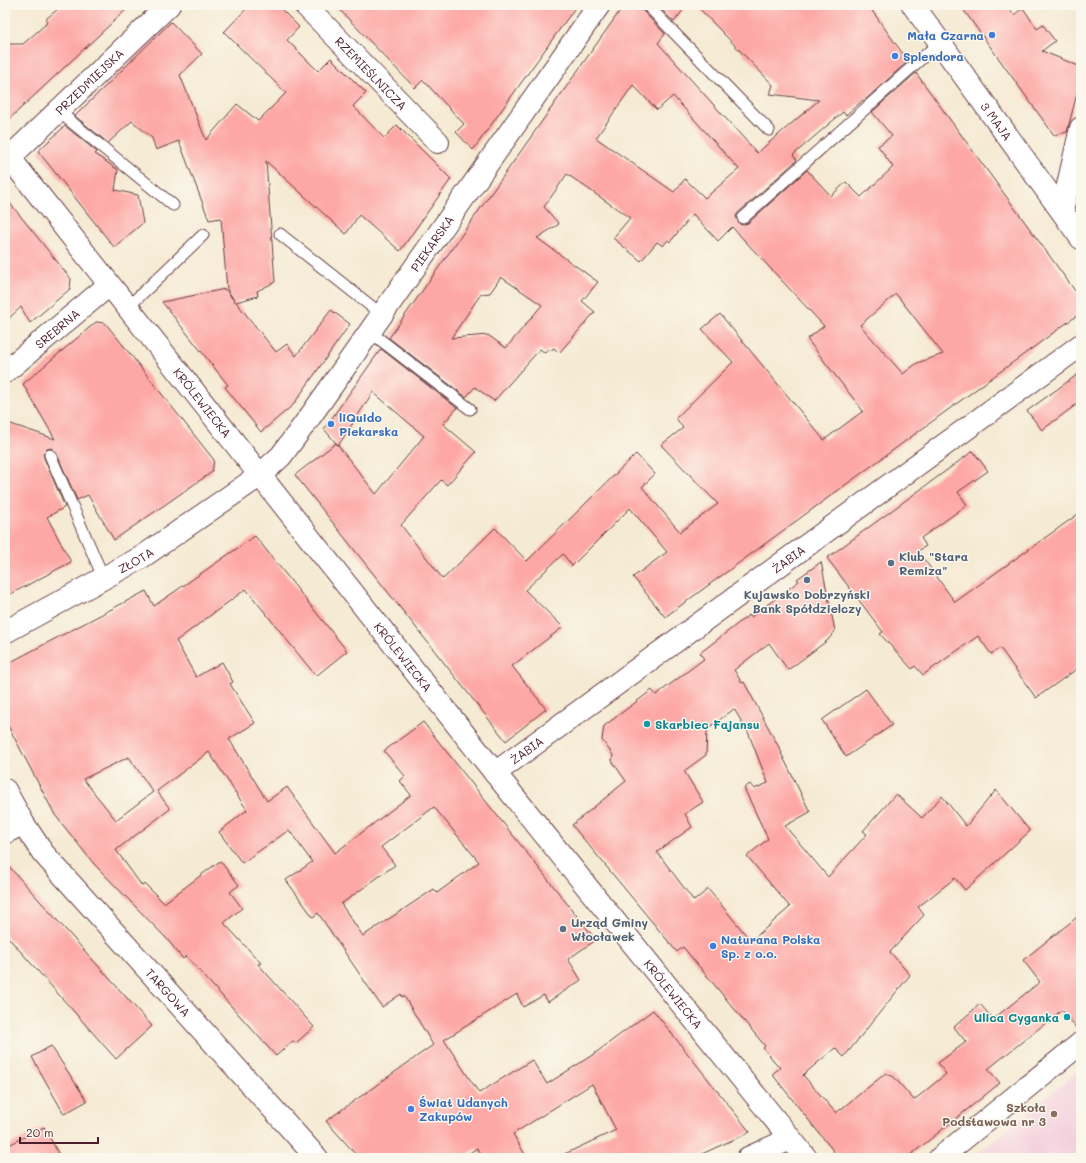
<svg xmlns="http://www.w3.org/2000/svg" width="1086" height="1163" viewBox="0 0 1086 1163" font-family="Mali,sans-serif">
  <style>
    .built { fill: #f4cfdd }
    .building { fill: #fda8a6; fill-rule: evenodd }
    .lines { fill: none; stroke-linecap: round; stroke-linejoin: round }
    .service-casing { stroke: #643d44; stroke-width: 13 }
    .minor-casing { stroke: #643d44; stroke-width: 24 }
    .tertiary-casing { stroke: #643d44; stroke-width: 24 }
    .service { stroke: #fff; stroke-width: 11 }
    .minor { stroke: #fff; stroke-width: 22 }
    .tertiary { stroke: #fff; stroke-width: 22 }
    .shop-dot { fill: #3f7fe0; stroke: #fbf7ec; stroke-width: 1.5 }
    .service-dot { fill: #5c6f8a; stroke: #fbf7ec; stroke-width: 1.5 }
    .culture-dot { fill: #0f9aa8; stroke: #fbf7ec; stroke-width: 1.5 }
    .education-dot { fill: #8d6e63; stroke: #fbf7ec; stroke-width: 1.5 }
    .labels { text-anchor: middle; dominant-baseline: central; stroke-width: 3; stroke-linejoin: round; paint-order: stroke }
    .shop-label { font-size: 12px; font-weight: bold; fill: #366cbe; stroke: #fbf7ec; text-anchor: start }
    .street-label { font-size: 12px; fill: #4a1f2b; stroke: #fbf7ec }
    .service-label { font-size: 12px; font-weight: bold; fill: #4e5e75; stroke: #fbf7ec; text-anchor: start }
    .culture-label { font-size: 12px; font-weight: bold; fill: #0d838f; stroke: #fbf7ec; text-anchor: start }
    .education-label { font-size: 12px; font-weight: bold; fill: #785e54; stroke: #fbf7ec; text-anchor: end }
  </style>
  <rect width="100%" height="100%" fill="#fbf7ec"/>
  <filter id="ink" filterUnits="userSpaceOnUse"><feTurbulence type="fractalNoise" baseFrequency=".025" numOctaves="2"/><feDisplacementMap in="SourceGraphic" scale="8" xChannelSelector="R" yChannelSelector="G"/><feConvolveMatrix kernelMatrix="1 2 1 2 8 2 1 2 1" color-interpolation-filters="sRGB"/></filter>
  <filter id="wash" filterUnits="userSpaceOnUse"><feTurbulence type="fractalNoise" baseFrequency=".012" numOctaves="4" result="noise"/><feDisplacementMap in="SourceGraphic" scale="16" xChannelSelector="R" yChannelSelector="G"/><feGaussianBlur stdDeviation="0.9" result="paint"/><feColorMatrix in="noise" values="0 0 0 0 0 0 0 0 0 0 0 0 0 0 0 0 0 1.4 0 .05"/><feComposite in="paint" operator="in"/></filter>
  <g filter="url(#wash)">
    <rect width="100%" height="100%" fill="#f5ead3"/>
    <polygon class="built" points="1081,1069 1081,1158 972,1158"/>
    <g id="blocks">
      <g class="building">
        <polygon points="63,5 131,5 5,123 5,44 23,44 46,24 47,18"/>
        <polygon points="250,5 277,5 299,27 287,40 318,71 331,58 366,93 353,106 384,138 397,125 451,179 400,251 359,215 346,234 266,161 275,282 257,291 258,296 236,302 276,352 287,344 296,356 331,310 350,324 293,405 261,432 225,387 228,385 162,302 225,289 235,302 227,289 221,218 209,220 179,141 156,150 152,138 132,121 108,143 75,116 171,22 202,54 180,75 206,140 237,104 258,121 286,93 224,32"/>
        <polygon points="335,5 577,5 473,150 456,132 464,124 423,80 415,88"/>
        <path d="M624,5h16l2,5 23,24 -7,9 99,110 62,-53 -49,-6 3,-9 -77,-80h172l40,56 -44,40 -1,-1 -17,15 -3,-3 -50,43 4,5 -59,53 -2,3 2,6 3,3 7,-2 59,-53 24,26 15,-14 15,15 32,-30 -15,-21 14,-10 -20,-24 44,-39 165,226v8l-2,7 -414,303 -32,-40 34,-25 -37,-44 -58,58 -9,-12 -38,36 38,37 -51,39 34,43 -40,32 -211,-266 41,-32 -12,-14 57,-80 76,59 -14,16 33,28 -29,33 -6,-5 -40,45 42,54 52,-51 32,33 109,-107 19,20 -13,13 38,45 38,-28 -57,-59 22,-17 -7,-10 57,-56 -31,-33 18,-15 104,126 39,-29 -56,-72 17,-13 -92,-99 -14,14 -25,-27 -23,28 -2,-2 -5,6 -6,-4 -16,19 -28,-23 17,-20 -63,-44 -23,33 15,17 -22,14 61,44 -16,19 13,11 -36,41 -5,-5 -4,3 -2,-2 -3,4 -5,-4 -46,52 -19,-14 -9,10 -77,-59zM633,85l24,25 16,-14 66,73 -34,29 -20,-19 -11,13 -78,-54zM501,277l41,28 -36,43 -18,-13 -37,3 30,-44 9,-1zM896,294l47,60 -26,9 -14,11 -43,-49zM373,392l51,44 -48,58 -40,-51 2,3z"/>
        <polygon points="657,5 687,5 674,22"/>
        <polygon points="960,5 1007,5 1014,15 1023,8 1037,29 1043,25 1055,41 1042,51 1081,67 1081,78 1067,132 1054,135"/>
        <polygon points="65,126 97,152 95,154 118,170 115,190 138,195 143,223 114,247 38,151"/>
        <polygon points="5,197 71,279 70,289 30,323 21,307 5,322"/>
        <polygon points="96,322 105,323 115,335 214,460 212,472 114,540 88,495 77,500 56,452 51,448 47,449 43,454 44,458 65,507 47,517 71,562 5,597 5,422 55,439 23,384"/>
        <polygon points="1081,372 1081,401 1042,430 1027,411"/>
        <polygon points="973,451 988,471 958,492 967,505 921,538 926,546 918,551 955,602 1081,512 1081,666 1036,698 1000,648 991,654 978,636 923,675 915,666 912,669 880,634 883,632 827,558"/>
        <path d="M255,536l92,115 -31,25 -70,-87 -70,52 20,36 26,-15 11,20 -3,2 25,39 -26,16 38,62 20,-14 48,66 76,-58 -11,-14 5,-5 -21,-25 39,-29 173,218 -28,19 13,21 -33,22 -4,-7 -21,12 -6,-13 -73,46 35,53 53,-33 15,24 47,-30 59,-44 97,122 -57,26h-137l60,-28 -24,-46 -79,50 14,24h-44l-6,-10 -15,10h-103l-33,-37 107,-76 -29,-49 -2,1 -1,-3 -19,13 -64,-94 -5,4 -27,-37 26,-18 -23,-32 -47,33 -23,-31 28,-22 -38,-58 -52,39 13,18 -54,41 26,36 3,-2 19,19 56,-42 19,24 -9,7 12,16 -18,15 37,40 -3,1 56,63 -18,16 -3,-2 -17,15 -90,-100 -3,3 -16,-20 -73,-75 -39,-49 -50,-95v-55l141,-74 8,15zM129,757l24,35 -37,28 -33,-41zM434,807l45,55 -42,31 -3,-4 -71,47 -22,-32 54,-39 -14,-18z"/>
        <path d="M821,562l14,69 -7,9 -40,30 -19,-27 -35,27 8,13 2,-1 38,71h-1l29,59 -25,14 43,51 39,-43 -4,-3 33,-37 26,24 20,-22 24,30 30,-36 34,41 -65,59 -10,-12 -37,29 6,8 -34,37 20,23 -66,82 -9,-9 -32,27 33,38 50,-40 8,4 20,23 32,-26 -8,-11 28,-21 -12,-15 26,-23 13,15 47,-37 -17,-22 58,-46v117h-2l-17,-21 -74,59 12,14 -93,75h-68l-67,-84 8,-6 -17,-20 2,-2 -82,-99 -6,5 -105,-127 54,-44 -14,-20 1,-6 -11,-15 2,-14 48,-36 4,5 48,-36 -4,-6 49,-38 2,2 48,-36 -2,-2zM734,709l14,23 20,51 -14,6 -4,-5 -6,4 24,51 -21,17 43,51 -39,34 -43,-52 -14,12 -37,-49 35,-25 -7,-13 18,-12 -19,-31 22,-16 1,-26z"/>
        <polygon points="866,689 892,725 846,757 822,720"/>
        <polygon points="5,862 152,1026 116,1059 5,934"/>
        <polygon points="51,1046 87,1101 64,1114 32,1057"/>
        <polygon points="44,1127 61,1158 5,1158 5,1147"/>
      </g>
    </g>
  </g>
  <g filter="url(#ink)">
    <use href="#blocks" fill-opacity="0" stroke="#643d44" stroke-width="1"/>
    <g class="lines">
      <defs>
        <g id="service">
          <polyline points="647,5 769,130"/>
          <polyline points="58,111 173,205"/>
          <polyline points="743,218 940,42"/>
          <polyline points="280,234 381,314"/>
          <polyline points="127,308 203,235"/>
          <polyline points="369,331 470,409"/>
          <polyline points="50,455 104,579"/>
        </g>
        <g id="minor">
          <path id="s1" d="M305,5l133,137"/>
          <path id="s2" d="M913,5l168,233"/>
          <path id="s3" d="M9,158l160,-153"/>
          <polyline points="1062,211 1081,128"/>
          <path id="s4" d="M5,372l104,-87"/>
          <path id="s5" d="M5,632l137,-75 117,-81 22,-20 31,-42 287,-409"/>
          <path id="s6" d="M495,773l586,-428"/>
          <path id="s7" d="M5,790l18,33 20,30 274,305"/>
          <polyline points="5,833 23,823"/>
          <polyline points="940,1158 1081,1043"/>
        </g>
        <g id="tertiary">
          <path id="s8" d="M5,152l490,621 311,385"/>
          <polyline points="748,1158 790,1139"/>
        </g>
      </defs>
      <use href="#service" class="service-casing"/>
      <use href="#minor" class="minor-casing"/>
      <use href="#tertiary" class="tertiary-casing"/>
      <use href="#service" class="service"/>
      <use href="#minor" class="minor"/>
      <use href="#tertiary" class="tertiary"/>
    </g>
  </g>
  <g class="shop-dot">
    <circle cx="992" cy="35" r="4"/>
    <circle cx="895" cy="56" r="4"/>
    <circle cx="331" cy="424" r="4"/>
    <circle cx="713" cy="946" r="4"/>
    <circle cx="411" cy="1109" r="4"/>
  </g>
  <g class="service-dot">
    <circle cx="891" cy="563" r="4"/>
    <circle cx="807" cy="580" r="4"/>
    <circle cx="563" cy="929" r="4"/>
  </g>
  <g class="culture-dot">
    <circle cx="647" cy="724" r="4"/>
    <circle cx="1067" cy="1017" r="4"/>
  </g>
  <circle class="education-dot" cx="1054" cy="1114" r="4"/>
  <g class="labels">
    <g class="shop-label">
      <text x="984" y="35" text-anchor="end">Mała Czarna</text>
      <text x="903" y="56">Splendora</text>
      <text x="339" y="417">liQuido<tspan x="339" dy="14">Piekarska</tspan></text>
      <text x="721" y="939">Naturana Polska<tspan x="721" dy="14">Sp. z o.o.</tspan></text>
      <text x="419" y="1102">Świat Udanych<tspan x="419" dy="14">Zakupów</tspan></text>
    </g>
    <g class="street-label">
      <text stroke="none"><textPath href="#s1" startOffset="95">RZEMIEŚLNICZA</textPath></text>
      <text stroke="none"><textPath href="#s3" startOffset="111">PRZEDMIEJSKA</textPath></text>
      <text stroke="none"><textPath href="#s2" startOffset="143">3 MAJA</textPath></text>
      <text stroke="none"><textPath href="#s5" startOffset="589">PIEKARSKA</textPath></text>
      <text stroke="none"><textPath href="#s4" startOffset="68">SREBRNA</textPath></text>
      <text stroke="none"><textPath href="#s8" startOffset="319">KRÓLEWIECKA</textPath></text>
      <text stroke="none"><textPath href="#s6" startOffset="363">ŻABIA</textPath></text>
      <text stroke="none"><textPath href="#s5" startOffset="149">ZŁOTA</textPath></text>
      <text stroke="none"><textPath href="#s8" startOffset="643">KRÓLEWIECKA</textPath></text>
      <text stroke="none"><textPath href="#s6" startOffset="39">ŻABIA</textPath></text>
      <text stroke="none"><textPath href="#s7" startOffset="261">TARGOWA</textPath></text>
      <text stroke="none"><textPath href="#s8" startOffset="1075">KRÓLEWIECKA</textPath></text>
    </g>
    <g class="service-label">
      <text x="899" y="556">Klub "Stara<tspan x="899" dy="14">Remiza"</tspan></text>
      <text x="807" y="594" text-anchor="middle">Kujawsko Dobrzyński<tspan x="807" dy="14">Bank Spółdzielczy</tspan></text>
      <text x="571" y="922">Urząd Gminy<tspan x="571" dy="14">Włocławek</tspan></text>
    </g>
    <g class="culture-label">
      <text x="655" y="724">Skarbiec Fajansu</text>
      <text x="1059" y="1017" text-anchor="end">Ulica Cyganka</text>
    </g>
    <g class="education-label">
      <text x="1046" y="1107">Szkoła<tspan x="1046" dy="14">Podstawowa nr 3</tspan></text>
    </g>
  </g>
  <rect width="1086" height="1163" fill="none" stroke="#fbf7ec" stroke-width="20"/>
  <path d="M20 1137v6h78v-6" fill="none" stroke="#4a1f2b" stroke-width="2"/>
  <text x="26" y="1137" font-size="12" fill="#4a1f2b" stroke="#fbf7ec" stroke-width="3" paint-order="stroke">20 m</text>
</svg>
